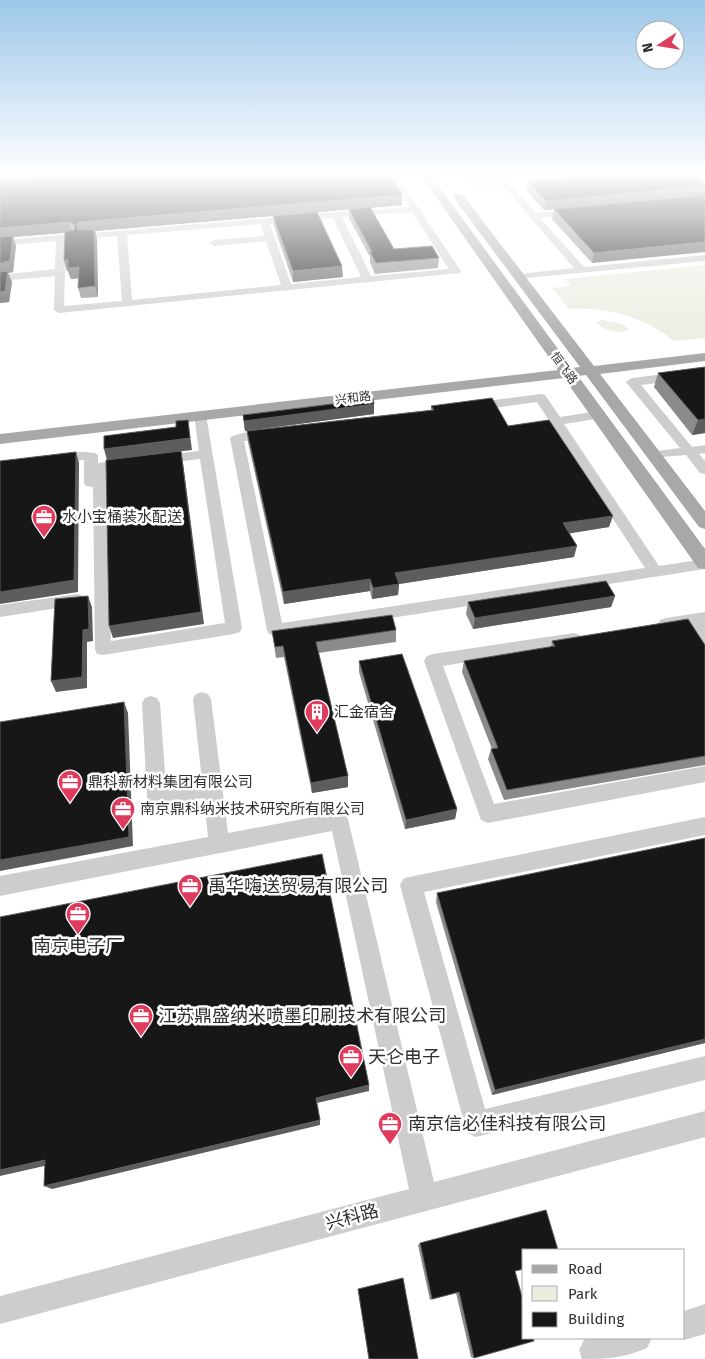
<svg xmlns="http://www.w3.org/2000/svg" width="705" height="1359" viewBox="0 0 705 1359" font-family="'Fira Sans','Noto Sans SC',sans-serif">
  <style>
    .green { fill: #e8eddf }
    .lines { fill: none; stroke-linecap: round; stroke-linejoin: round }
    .minor { fill: #cdcdcd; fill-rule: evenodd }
    .major { fill: #a8a8a8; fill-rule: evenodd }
    .wall { fill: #8b8b8b }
    .shaded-wall { fill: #5d5d5d }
    .building { fill: #171717; stroke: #5d5d5d }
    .labels { text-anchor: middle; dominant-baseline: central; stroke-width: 5; stroke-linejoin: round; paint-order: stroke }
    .far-street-label { font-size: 12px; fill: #303030; stroke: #fff }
    .poi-label { font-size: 15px; fill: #303030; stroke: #fff; text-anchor: start }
    .near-poi-label { font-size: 18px; fill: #303030; stroke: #fff; text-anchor: start }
    .near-street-label { font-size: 18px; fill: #303030; stroke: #fff }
  </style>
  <rect width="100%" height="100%" fill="#fff"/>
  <g class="green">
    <polygon points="459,173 489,173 502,188 473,191"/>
    <path d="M705,265v73l-31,3c-28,-23 -68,-35 -105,-32l-17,-21 19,-2 -6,-7z"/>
    <path d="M602,320l20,4 7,6c-9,4 -27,1 -32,-8z"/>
  </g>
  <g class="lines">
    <g class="minor">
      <polygon points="51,173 82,173 78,176 0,182 0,176"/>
      <path d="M387,173h8l66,98 -1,2 -401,40 -5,-3 1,-34 -55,5v-6l55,-6 1,-28 -56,5v-6l72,-6 5,3 -2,2 -9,1 -2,66 58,-5 -5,-65 -33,3 -3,-1v-4l199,-17 3,1v4l-13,2 21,60 70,-7 -28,-59 -37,3 -5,-3 5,-3 113,-8zM412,212l37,57 -78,7 -29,-59zM261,224l3,12 -50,4 -5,3 5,3 52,-5 15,44 -149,15 -5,-65z"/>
      <polygon points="492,173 500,173 536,213 578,210 580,212 575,215 540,218 584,267 705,255 705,261 515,279 514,277 519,274 574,268"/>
      <polygon points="705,369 705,377 641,385 692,447 705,445 705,453 699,454 705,461 705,474 700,473 686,455 649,458 647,455 649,452 680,448 626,382 632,378"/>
      <path d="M541,394l4,1 15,22 38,-6 4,1 2,3 -2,3 -38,6 95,142 46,-7v10l-430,67 -6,-2 -2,-4 -37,-192c6,-6 42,-10 48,-4l-7,4 -27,3 38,182 363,-55 -108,-166 -65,9 -6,-4 6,-4z"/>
      <path d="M200,411l6,4 36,213 -2,4 -6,2 -131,21 -6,-1 -2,-5 -2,-162 -7,-1 -2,-3v-23l-29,3 -7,-4c6,-6 44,-10 50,-4v8l32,-4 7,4 -7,4 -23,3 4,171 114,-18 -25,-164 -42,5 -7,-4 7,-4 41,-5 -5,-36z"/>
      <polygon points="78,594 84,596 86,600 84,604 0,617 0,605"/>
      <polygon points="705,612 705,645 699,643 689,627 666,630 660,628 658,624 660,620 666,618"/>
      <polygon points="574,633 580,635 582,639 580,643 443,666 494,804 705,766 705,782 488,823 481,820 424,661 427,656 433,654"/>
      <polygon points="202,692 208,694 211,699 228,833 340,812 347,815 434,1182 705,1111 705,1137 0,1324 0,1296 409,1189 332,831 0,896 0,876 208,837 204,798 157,807 150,804 147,798 142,703 145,698 151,696 157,698 160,703 166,788 202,781 193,699 196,694"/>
      <polygon points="705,817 705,835 424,892 485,1109 705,1056 705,1080 476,1137 467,1133 400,885 404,878"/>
      <polygon points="705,1304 705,1334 684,1340 680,1338 684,1338 684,1311"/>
      <path d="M588,1338h64l-5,10c-23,10 -40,11 -65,11l-3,-9 5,-10z"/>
    </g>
    <polygon class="major" points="419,173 429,173 572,368 580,367 454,198 453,196 454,194 462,194 594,366 705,353 705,361 600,374 705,511 705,529 699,527 586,375 578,376 705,549 705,569 698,568 564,378 0,444 0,434 558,370"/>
  </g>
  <g class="wall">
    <polygon points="66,173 392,174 392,180 402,195 402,205 370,208 394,249 439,258 438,268 375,274 370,262 370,257 349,218 349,209 317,212 343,277 293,282 274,226 273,216 95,231 97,240 98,297 81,298 78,288 79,278 71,279 68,271 67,271 64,260 65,233 13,237 16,246 13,272 8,273 12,282 9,302 0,303 0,180 66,175"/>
    <polygon points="556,173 692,173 592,263 552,219 554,209 544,210 527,191 528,181 562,179"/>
    <polygon points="705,367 705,433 692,435 654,387 658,373"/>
    <polygon points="374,404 374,414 255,430 431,410 431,406 508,426 609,527 569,533 574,557 399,584 398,595 372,599 370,591 284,604 248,442 247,431 245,431 244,425 243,415"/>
    <polygon points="615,596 611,607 473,629 466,614 468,602"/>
    <polygon points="396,630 396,642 318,653 348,776 348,787 312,793 284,657 276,658 272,631"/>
    <polygon points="552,641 705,645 705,765 504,800 488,759 491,749 492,749 462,672 464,661 551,647"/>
    <polygon points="359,661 457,809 455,819 405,829 359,672"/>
    <polygon points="705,838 705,1043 492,1095 436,902 437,893"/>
    <polygon points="420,1243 515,1271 474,1358 471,1357 456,1293 430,1300 418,1245"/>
  </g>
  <g class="shaded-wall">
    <polygon points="705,186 705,196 544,210 546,201"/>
    <polygon points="402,195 402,205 95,231 97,240 98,297 77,224 78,222"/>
    <polygon points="69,222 72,232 13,237 16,246 13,272 8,273 12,282 9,302 0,303 0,228"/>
    <polygon points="705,242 705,252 592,263 594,253"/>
    <polygon points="64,260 68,260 79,267 82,278 71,279 68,271 67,271"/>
    <polygon points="342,266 343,277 293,282 293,271"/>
    <polygon points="374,404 374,414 245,431 244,421"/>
    <polygon points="705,419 705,433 692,435 698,420"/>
    <polygon points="188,420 192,450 107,460 104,449 190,438"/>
    <polygon points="181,451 183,463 204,624 113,638 109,626"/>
    <polygon points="76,452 79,463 78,592 0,604 0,592"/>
    <polygon points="613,516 609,527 560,535 563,523"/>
    <polygon points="577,546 574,557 399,584 398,595 372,599 373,588 395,573"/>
    <polygon points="370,579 370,591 284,604 283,592"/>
    <polygon points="88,596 92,607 93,641 87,642 87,688 56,692 51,681 83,630"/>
    <polygon points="615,596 611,607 473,629 475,618"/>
    <polygon points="124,702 128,713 133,846 0,871 0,860"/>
    <polygon points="348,776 348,787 312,793 311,783"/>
    <polygon points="457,809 455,819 405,829 406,820"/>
    <polygon points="705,1039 705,1043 492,1095 495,1090"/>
    <polygon points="369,1085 369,1091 317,1103 316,1098"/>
    <polygon points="320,1120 320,1125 52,1189 44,1186"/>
    <polygon points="45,1160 53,1164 0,1176 0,1170"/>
  </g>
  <g class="building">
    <polygon points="104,173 391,173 392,174 389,175 402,195 78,222 77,224 78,230 94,230 95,286 78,288 79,267 68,268 68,260 64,260 65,232 74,230 75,225 69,222 0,228 0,180"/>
    <polygon points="567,173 692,173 705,182 705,186 546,201 528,181 573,178"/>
    <polygon points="705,195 705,242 594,253 554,209"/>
    <polygon points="370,207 394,249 432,246 439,258 376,263 370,252 372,252 349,209"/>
    <polygon points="317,212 342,266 293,271 273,216"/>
    <polygon points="13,236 10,261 0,263 0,237"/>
    <polygon points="8,271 5,291 0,292 0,272"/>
    <polygon points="705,367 705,419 698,420 658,373"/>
    <polygon points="492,398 508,426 549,420 613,516 563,523 577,546 395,573 399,584 373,588 370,579 283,592 247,431 434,410 431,406"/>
    <polygon points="373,399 374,404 244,421 243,415"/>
    <polygon points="188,420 190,438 104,449 104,436 176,427 176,421"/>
    <polygon points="181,451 201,612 109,626 106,460"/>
    <polygon points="76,452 74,580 0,592 0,461"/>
    <polygon points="606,581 615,596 475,618 468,602"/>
    <polygon points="88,596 89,629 83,630 82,677 51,681 55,599"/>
    <polygon points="392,615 396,630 316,642 348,776 311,783 283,646 275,647 272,631"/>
    <polygon points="688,619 705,645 705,756 507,790 491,749 498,748 464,661 555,646 552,641"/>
    <polygon points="402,654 457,809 406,820 359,661"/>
    <polygon points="124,702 129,837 0,860 0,722"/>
    <polygon points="705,838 705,1039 495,1090 437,893"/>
    <polygon points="322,854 369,1085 316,1098 320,1120 44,1186 45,1160 0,1170 0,917"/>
    <polygon points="546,1210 558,1250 524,1250 524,1269 515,1271 524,1304 524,1338 533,1338 534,1341 474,1358 459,1292 432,1299 420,1243"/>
    <polygon points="403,1278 418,1359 369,1359 358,1289"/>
  </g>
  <linearGradient id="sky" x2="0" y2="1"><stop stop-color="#9dc7e9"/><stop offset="0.48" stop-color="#fff"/><stop offset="1" stop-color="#fff" stop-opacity="0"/></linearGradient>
  <rect width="705" height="363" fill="url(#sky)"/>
  <defs>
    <symbol id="office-pin" viewBox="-11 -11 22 30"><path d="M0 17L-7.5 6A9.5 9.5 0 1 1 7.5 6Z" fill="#de3b5d" stroke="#fff"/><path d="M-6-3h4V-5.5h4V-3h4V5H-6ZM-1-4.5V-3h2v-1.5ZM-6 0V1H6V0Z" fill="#fff"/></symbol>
    <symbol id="building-pin" viewBox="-11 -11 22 30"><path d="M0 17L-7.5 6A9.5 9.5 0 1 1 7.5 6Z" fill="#de3b5d" stroke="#fff"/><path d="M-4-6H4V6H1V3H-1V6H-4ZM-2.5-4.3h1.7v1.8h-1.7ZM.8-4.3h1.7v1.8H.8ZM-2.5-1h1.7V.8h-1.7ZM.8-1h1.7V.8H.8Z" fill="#fff"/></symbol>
  </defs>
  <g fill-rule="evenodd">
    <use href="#office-pin" x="30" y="503" width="28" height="38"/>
    <use href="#building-pin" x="303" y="698" width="28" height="38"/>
    <use href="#office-pin" x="56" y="768" width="28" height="38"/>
    <use href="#office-pin" x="109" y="795" width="28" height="38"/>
    <use href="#office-pin" x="176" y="872" width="28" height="38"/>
    <use href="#office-pin" x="64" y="900" width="28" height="38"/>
    <use href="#office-pin" x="127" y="1002" width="28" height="38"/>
    <use href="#office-pin" x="337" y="1043" width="28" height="38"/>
    <use href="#office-pin" x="376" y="1110" width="28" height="38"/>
  </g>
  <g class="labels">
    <g class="far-street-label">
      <text transform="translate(564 368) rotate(54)">恒飞路</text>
      <text transform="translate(353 398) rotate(-7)">兴和路</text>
    </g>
    <g class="poi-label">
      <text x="62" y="517">水小宝桶装水配送</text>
      <text x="334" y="712">汇金宿舍</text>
      <text x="88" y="782">鼎科新材料集团有限公司</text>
      <text x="140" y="809">南京鼎科纳米技术研究所有限公司</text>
    </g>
    <g class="near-poi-label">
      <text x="208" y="886">禹华嗨送贸易有限公司</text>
      <text x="78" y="946" text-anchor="middle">南京电子厂</text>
      <text x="158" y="1016">江苏鼎盛纳米喷墨印刷技术有限公司</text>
      <text x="368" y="1057">天仑电子</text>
      <text x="408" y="1124">南京信必佳科技有限公司</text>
    </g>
    <g class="near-street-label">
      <text transform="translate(352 1217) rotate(-15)">兴科路</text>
    </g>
  </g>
  <rect x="522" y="1249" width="162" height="90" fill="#ffffff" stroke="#acacac"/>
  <rect x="532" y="1265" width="25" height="8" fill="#a8a8a8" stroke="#acacac"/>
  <text x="568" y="1274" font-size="15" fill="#303030">Road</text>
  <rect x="532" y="1286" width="25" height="15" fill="#e8eddf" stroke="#acacac"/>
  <text x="568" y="1299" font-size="15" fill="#303030">Park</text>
  <rect x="532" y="1312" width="25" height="15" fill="#171717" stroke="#acacac"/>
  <text x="568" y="1324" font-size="15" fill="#303030">Building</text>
  <g transform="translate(660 45) rotate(258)"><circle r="24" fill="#ffffff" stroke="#acacac"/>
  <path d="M0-4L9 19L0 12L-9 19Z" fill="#de3b5d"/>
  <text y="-8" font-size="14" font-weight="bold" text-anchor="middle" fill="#303030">N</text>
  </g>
</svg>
